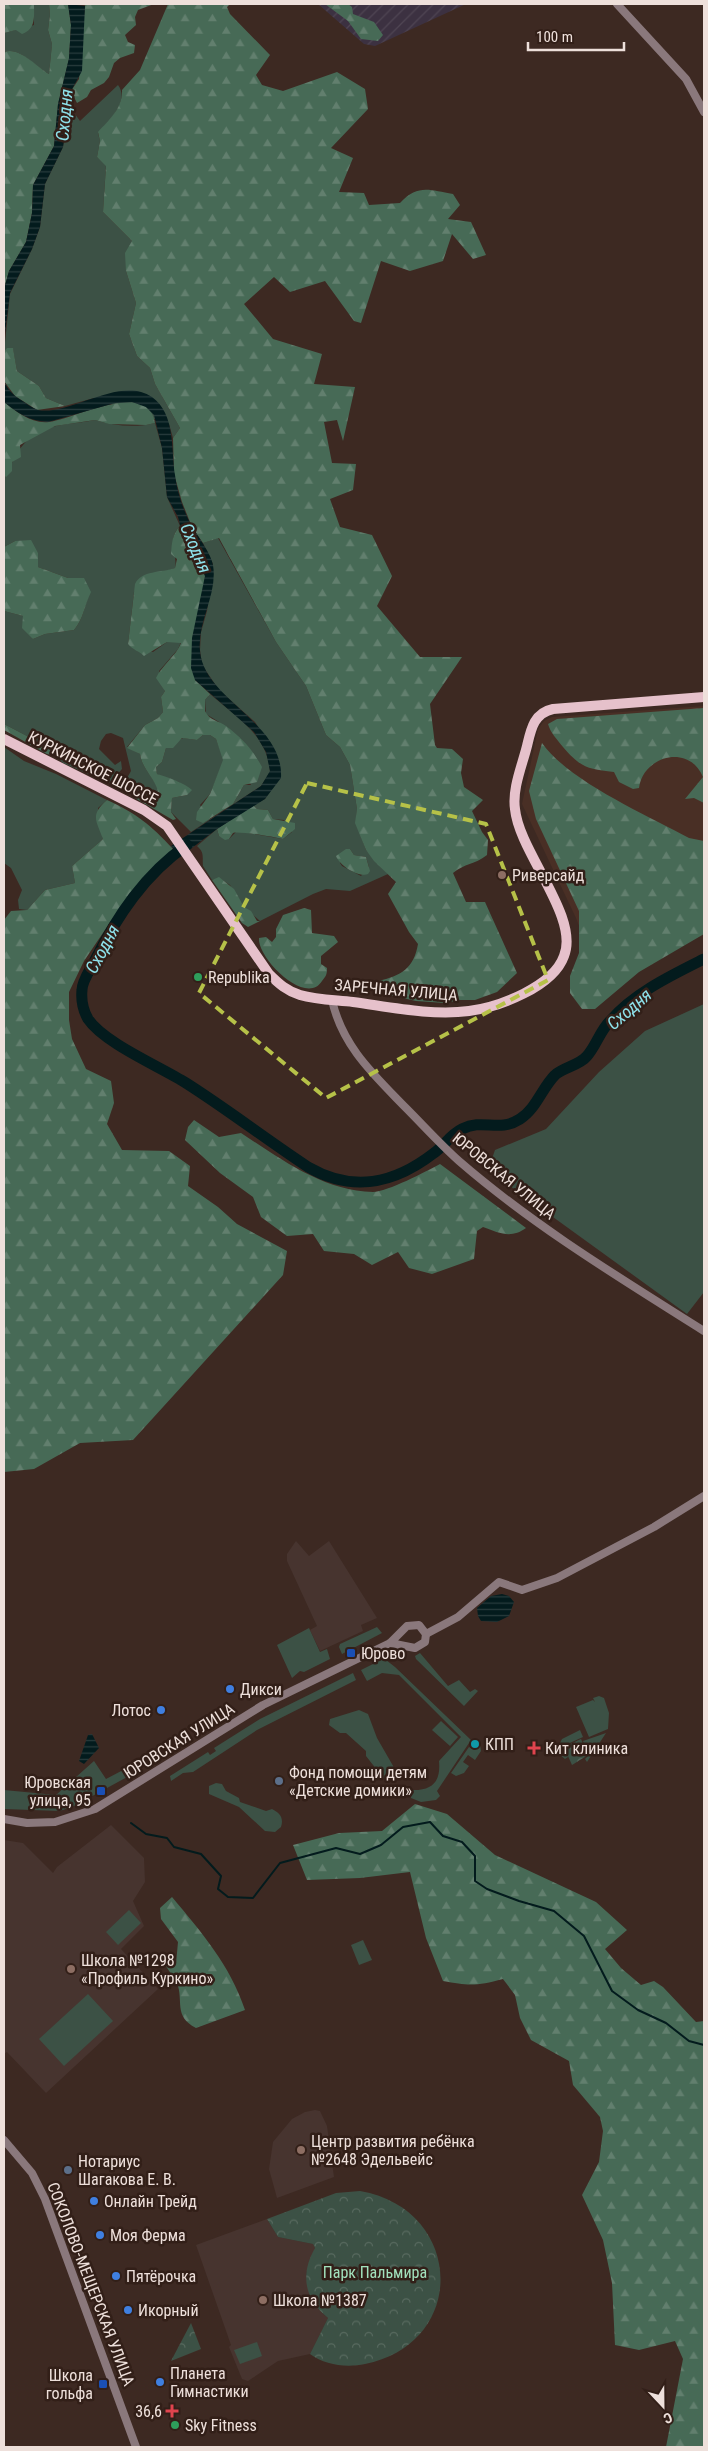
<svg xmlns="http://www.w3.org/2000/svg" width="708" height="2451" viewBox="0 0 708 2451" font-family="'Roboto Condensed',sans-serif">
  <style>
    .built { fill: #492f25 }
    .industrial { fill: url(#industrial-furrows) }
    .education { fill: #47342f }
    .grass { fill: #3c5145; fill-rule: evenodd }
    .forest { fill: url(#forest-firs) }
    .park { fill: url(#park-crowns) }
    .water { fill: url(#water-rules) }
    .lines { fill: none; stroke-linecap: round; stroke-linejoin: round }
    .stream { stroke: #031b1d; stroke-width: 2 }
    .river { stroke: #031b1d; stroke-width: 11 }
    .minor { stroke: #8a787c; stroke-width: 8 }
    .major { stroke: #e6c1cb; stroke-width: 10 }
    .marked { fill: none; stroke: #b6c148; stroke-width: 4; stroke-dasharray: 10 6; stroke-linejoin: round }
    .education-dot { fill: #8d6e63; stroke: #321f18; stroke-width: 2 }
    .leisure-dot { fill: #2e9e5b; stroke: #321f18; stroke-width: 2 }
    .transit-dot { fill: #1a4fb4; stroke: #321f18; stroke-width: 2 }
    .shop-dot { fill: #3f7fe0; stroke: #321f18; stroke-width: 2 }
    .culture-dot { fill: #0f9aa8; stroke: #321f18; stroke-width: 2 }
    .health-dot { fill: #e0444e; stroke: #321f18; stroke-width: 2 }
    .service-dot { fill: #5c6f8a; stroke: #321f18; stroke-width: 2 }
    .labels { text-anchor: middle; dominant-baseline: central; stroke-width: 5; stroke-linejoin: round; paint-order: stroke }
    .street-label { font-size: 16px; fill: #eee0db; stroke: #321f18 }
    .poi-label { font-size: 16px; fill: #eee0db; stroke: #321f18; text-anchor: start }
    .park-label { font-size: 16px; fill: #a2e1bd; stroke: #321f18 }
    .water-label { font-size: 18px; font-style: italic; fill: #8ee1ea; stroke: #321f18 }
  </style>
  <defs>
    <pattern id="industrial-furrows" width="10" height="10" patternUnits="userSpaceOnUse" patternTransform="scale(1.25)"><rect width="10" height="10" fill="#3c3141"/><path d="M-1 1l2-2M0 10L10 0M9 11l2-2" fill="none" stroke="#4f4553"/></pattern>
    <pattern id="forest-firs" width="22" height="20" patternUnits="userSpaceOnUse" patternTransform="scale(1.25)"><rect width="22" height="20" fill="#476a56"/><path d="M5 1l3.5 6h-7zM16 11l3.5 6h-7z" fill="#627f6e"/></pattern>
    <pattern id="park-crowns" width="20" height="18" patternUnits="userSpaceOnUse" patternTransform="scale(1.25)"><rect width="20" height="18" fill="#3c5145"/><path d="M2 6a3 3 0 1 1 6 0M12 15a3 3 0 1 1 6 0" fill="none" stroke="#586a5f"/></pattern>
    <pattern id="water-rules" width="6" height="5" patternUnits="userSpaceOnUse" patternTransform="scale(1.25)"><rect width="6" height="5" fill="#031b1d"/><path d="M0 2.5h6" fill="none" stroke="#283c3d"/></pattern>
  </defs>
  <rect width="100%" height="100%" fill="#3d2922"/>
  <polygon class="built" points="704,706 704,908 593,963 576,918 522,804 538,729 544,721 552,717"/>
  <polygon class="industrial" points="318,4 466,4 375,46 364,44"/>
  <g class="education">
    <polygon points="296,1541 309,1556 329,1541 377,1618 361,1625 363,1631 320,1651 310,1630 317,1626 287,1561 287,1554"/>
    <polygon points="111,1825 144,1858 145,1882 133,1901 144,1926 121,1949 158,1989 46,2093 7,2052 4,2054 4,1840 23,1843 53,1873 57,1867"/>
    <polygon points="315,2110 320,2111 327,2126 334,2177 277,2198 269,2169 273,2142 292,2119 305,2112"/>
    <polygon points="267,2219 278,2237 313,2244 315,2248 306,2274 322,2313 328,2318 310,2354 278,2361 248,2381 242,2379 229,2347 231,2345 196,2245"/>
  </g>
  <g class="grass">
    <path d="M34,4h15l1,11 -2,15 4,14 -3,30c-13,-7 -30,-28 -45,-22v-19l30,-8z"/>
    <path d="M118,85c12,16 -9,36 -20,48l2,8 -3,16 9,8 -3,47 29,29 -6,30 10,32 -7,31 8,22 13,12 5,16 25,44 -7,10 -4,-14 -75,-26 -29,8 -19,-8 -7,-12 -22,-15 -4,-22 -9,3 6,-58 22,-45 8,-22 5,-43 18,-37 5,-31 7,-2 5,7z"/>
    <path d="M95,420c19,6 41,8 60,3l7,25 5,49 13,29c-14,14 -2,26 -5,42l-14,5h-9l-18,19 -6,52 25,8 14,-10h14l-3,7 -19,22 6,20 -4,6 2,15 -5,6 -13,7 -18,22 13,7c2,15 14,23 19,37l-7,5 -30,-9 9,-16 -8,-33 -12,-5 -5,1 -5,7 -2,8 16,16 6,-4 1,8 -13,14 -46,-20 -17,-17 -42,-22v-113l19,5 10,23 12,-5 29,-4c10,-12 10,-24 16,-38l-7,-14h-15l-30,-11v-14l-23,-12 -11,6v-71l2,1c10,-26 20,-44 50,-51 13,-3 26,-3 39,-6z"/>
    <path d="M218,538l58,104 30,44 20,49 14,12 10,18 7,44 -1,14 10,27 22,24 -38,17 -24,-2 -13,5 -53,27 -16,-14 -14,-22 -11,-7 -7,2 -9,-14c-1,-9 2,-13 -6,-20l20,-17 2,7 10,3 8,-8 46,8 9,-7 -8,-12 -11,-1 -5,-9 -11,-1 -4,-4 12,-6 16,-25 -6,-21 -20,-31 -36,-32 -17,-25 -2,-15 1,-18 6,-21 6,-47 -10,-21zM350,849l4,6 12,2 3,10 -8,9 -19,-10 -2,-3z"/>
    <path d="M210,694c25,22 58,41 60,78l-9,14 -70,46 -20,-20 1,-14 15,-3 -8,-13 -8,-1 -14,-7 -1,-7 6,-5 4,-14 17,-10 14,2 6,-5h7l6,4 8,21 -14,34 -10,11 10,15 23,-16 11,-19h7l-32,-63 -13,-8 -1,-14z"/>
    <polygon points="4,747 24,761 56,774 107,800 98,808 103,839 72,866 75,883 45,890 27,910 19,909 18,900 22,890 11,868 4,863"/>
    <polygon points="704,1004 704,1292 687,1314 488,1170 495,1150 546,1129 599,1072 645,1031"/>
    <polygon points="377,1627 382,1633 342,1654 339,1647 340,1644"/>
    <polygon points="309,1628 320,1652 327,1649 330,1659 304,1672 300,1671 292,1678 277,1645"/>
    <polygon points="420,1653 448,1686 459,1680 470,1692 475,1689 478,1691 464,1706 416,1659 415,1656"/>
    <path d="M381,1660h5l9,7 76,73 -34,51 3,5 -4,4 -15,2 -10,-4v-8c21,1 30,-8 28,-29l22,-24 -62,-62 -17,-2 -15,8 -6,-11z"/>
    <polygon points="353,1673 356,1680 257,1730 193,1772 183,1773 171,1781 170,1776 208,1752 210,1755 216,1751 214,1748 260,1719"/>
    <polygon points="599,1696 604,1698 609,1713 608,1729 589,1737 576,1707 593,1700 595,1702 593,1698"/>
    <polygon points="359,1710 368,1714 377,1738 396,1771 387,1770 384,1779 366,1756 366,1751 346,1733 340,1733 329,1725 330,1719"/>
    <polygon points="441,1721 458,1737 450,1746 432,1730"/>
    <polygon points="580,1730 583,1737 563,1746 568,1757 565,1759 560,1755 554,1755 562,1739"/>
    <polygon points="606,1733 587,1762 585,1759 589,1755 583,1741"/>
    <polygon points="480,1745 481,1751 475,1760 468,1755 463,1762 469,1766 464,1773 456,1776 451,1773 469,1747 474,1750"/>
    <polygon points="94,1761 106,1779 125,1769 129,1776 74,1806 60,1811 4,1809 4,1790 56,1795"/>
    <path d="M216,1783l6,1 4,7 13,7 1,4 26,9 6,-2c8,4 12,9 9,18l-6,5 -10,-1 -26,-24 -30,-13v-8z"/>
    <polygon points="129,1910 141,1923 118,1945 106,1932"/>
    <polygon points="363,1940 372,1960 359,1965 351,1945"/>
    <polygon points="88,1994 113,2021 64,2066 39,2039"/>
    <polygon points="257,2342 262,2356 240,2364 234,2350"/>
  </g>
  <g class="forest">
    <path d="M4,4h30c0,13 2,25 -12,30l-6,-4 -12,3z"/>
    <path d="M49,4h19l3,21 -2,34 -11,45 -4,42 -21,39 -1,28 -6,29 -17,29 -5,18v-237c15,-6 32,14 45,22l3,-30 -4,-14 2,-15z"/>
    <polygon points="85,4 154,4 138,10 135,17 136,25 125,35 128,42 135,45 134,53 120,58 114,63 109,77 104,83 91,90 87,97 77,103 71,91 79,79"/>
    <path d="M168,4h62l-3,3 3,7 40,41 -14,20 6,10 21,6 54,-19 28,17 3,20 -37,39 22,10 -14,34 25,1 5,12 31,-2c18,-19 29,-13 53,-9l7,11 -12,14 23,3 15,33 -13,4 -21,-25 -9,27 -33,10 -29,-10 -20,62 -7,-2 -29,-40 -35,11 -16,-15 -30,27 29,35 49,15 -8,30 41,3 -12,54 -6,-21 -13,2 8,41 24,1 -3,26 -23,9 10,28 32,8 20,41 -15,30 43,51h42l-32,47 5,41 2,3 15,1 11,10 -2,14 3,14 19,13 -11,11 10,21 6,8 -1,15c-13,10 -22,8 -34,18l13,29h19l32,71 -20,19 -22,8h-15l-15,3 -29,-2 -27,-6h-15l4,-14c23,-5 36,-13 40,-37l-9,-12 -21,-38 8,-12 -22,-21 -8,-11 -11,-27 2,-14 -7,-44 -10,-18 -14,-12 -20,-49 -30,-44 -57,-104 -16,5 -11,-16 -10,-25 -8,-28 -1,-36 7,-10 -25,-44 -5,-16 -13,-12 -8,-22 7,-31 -10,-32 -1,-18 7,-12 -29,-29 3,-46 -9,-9 3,-16 -2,-9c11,-12 25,-24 24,-42l18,-20z"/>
    <polygon points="325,4 348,4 352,7 353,14 374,22 383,35 378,41 361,39 348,21"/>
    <polygon points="7,348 13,348 17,371 39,386 46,398 65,406 37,410 15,396 4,381 4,352"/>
    <path d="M4,402c13,10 27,22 45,20 25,-3 99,-43 106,1l-9,2 -37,-1 -14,-4 -40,6 -35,19 1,12 -9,5v9l-6,6 -2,-1z"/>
    <path d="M180,526l15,25 10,25 -10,104 15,14 -5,6v11c4,9 14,10 21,15 16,12 27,24 36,41l-5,15 -13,3 -11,19 -30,19 -7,-3 1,-8 13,-18 13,-34 -7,-21 -6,-4h-7l-6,5 -15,-2 -9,10h-7l-4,14 -6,5 1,7c10,3 28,9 35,16l-5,5 -15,3 -1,14 5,7 -3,1 -38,-22 4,-7 13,5 6,-5c-4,-14 -16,-22 -18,-37l-13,-6 18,-23 13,-7 5,-6 -2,-15 4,-6 -9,-13c6,-13 20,-22 25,-35l-14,-1 -23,14c-5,-5 -11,-6 -16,-12l7,-60c7,-14 26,-11 40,-16l2,-9 -6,-5c1,-11 1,-20 9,-28z"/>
    <path d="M31,540l7,13v14l30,11h16l7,14c-7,14 -7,26 -17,38l-29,4 -12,5 -11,-11 1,-12 -19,-5v-64l11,-6z"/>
    <path d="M704,708v95l-10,-5 -9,1 18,-22c-14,-34 -60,-21 -64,11l-6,1 -14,-7 -5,-10c-26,-3 -33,-4 -51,-25 -6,-8 -12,-13 -15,-23l9,-5z"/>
    <polygon points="4,724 46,746 56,756 47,754 4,730"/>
    <path d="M542,743c28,39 103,71 147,95l15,3v93l-65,38 -44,37h-13l-12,-16v-17l9,-23v-42l-43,-92 -7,-28z"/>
    <path d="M107,800c30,14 43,24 66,49l-58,66 -31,46 -15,31v28l3,19 14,30 25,12 3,22 -7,21 15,26 47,1 21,15 -2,20 30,21 19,17 50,27 -4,24 -150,165 -53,3 -46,26 -30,3v-552l7,-9 16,-1 18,-20 30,-7 -3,-17 31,-27c-7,-19 -13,-24 4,-39z"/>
    <path d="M253,805l4,4 11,1 5,9 22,4v6l-12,10c-9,-2 -44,-8 -50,-6l-4,6 -4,1 -6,-4 -2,-7z"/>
    <path d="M346,849h4l4,6 12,2 4,14 -2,3c-9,4 -28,-8 -32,-18z"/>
    <polygon points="219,877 234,889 244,907 251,911 257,921 260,921 248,927 242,923 212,880"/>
    <path d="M304,908l7,2 1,23 22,3 4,6 -17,14v8l6,4c0,7 -1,8 -5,13 -16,26 -65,-23 -63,-43l7,-1 6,5 4,-5v-8l7,-14z"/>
    <path d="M194,1120l25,17 22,-4c40,26 82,58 132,59 14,0 54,-21 67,-28l86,64c-15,11 -27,5 -43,-1l-6,4 -3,28 -42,15 -23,-6 -11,-16 -26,13 -18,-11 -30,-3 -11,-17 -26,2 -26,-19 -8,-20 -33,-24 -35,-33 3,-13z"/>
    <path d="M415,1804l32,10 48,41 101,47 31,28 -22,19 16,19 20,17 13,-4 9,6 33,35 8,-1v426h-38l17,-88 -8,-18 -36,9 -24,-5 -3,-62 -9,-43 -21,-45 17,-33 4,-31 -3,-14 -27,-32 -4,-24 -38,-21 -11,-22 -5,-23 -12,-16c-26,7 -34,7 -60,2l-17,-43 -16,-66 -50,6 -53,2 -14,-35 46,-12 43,-2z"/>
    <path d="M172,1897c30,36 58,68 73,113l-49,18c-23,-12 -12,-27 -19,-45 -4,-7 -9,-13 -13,-20l2,-6 10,7 2,-22 -17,-23 -1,-11z"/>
  </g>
  <g class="park">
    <polygon points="581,1739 588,1755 572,1765 564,1747"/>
    <path d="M360,2191c104,18 109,152 5,173 -19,4 -40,1 -55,-10l18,-36c-24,-20 -28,-43 -13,-70l-2,-4 -35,-7 -11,-18 69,-26z"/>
    <polygon points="191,2323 201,2349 171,2361"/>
  </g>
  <g class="water">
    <polygon points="68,4 85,6 82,71 71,91 63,147 45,184 40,227 32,249 10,293 4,341 4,289 9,271 26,242 32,213 33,185 54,146 58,104 69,58 71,25"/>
    <path d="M4,381c3,8 10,15 17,19 5,3 11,8 17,10 32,6 82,-35 114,-13 24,17 19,54 23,78 2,17 9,38 18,53 6,10 18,26 20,37 5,29 -16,57 -13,86 4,49 84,71 81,127l-16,21 -48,30 -33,25 -6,1 -7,-9 90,-60 9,-15 -4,-19 -12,-20 -59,-52 -4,-12 1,-30 13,-62 -10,-25 -13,-18 -4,-16 -11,-20 -5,-49 -8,-33 -8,-8 -14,-5 -17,1 -67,19c-19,-1 -30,-9 -44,-20z"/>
    <polygon points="502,1594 509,1596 514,1602 509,1616 497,1622 481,1621 478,1616 477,1608 491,1596"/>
    <polygon points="92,1734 99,1748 84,1764 79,1761 88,1735"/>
  </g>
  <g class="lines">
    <polyline class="stream" points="131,1823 146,1834 167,1838 174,1847 201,1854 221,1876 218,1889 228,1897 253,1898 280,1863 336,1848 360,1854 381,1845 403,1827 430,1822 443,1836 462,1842 475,1856 475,1881 487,1889 519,1901 554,1911 584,1936 612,1991 638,2010 666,2023 689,2041 704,2045"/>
    <path class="river" d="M187,845c-42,29 -70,71 -93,117 -4,8 -12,19 -12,28 -1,10 1,20 6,29 16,24 73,48 98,64 41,26 81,57 122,84 45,26 86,17 126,-14 10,-7 16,-18 28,-24 22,-11 36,4 58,-10 16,-10 22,-31 35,-44 9,-8 25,-10 32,-19 9,-10 13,-25 23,-35 24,-28 62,-46 94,-62"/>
    <g class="minor">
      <polyline points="617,4 686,79 704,112"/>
      <path d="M332,1000c10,46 42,75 73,107 18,18 35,37 54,54 75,65 161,117 245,170"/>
      <polyline points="426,1634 458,1617 499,1582 522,1590 557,1578 654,1527 704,1496"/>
      <polyline points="4,1819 27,1823 55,1822 95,1809 263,1705 390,1643 407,1626 419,1625 426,1634 425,1642 415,1648 390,1643"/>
      <polyline points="4,2140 32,2173 45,2199 136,2447"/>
    </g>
    <path class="major" d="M4,739l140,71 23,16 102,148c10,10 18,17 31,21 17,5 36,5 53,7 37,5 79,14 116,9 30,-4 84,-24 95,-55 16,-39 -45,-104 -49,-147 -3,-20 7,-43 12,-63 4,-17 7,-33 26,-37l151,-12"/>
  </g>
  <path class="marked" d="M307,783l179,41 62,156 -222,118 -127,-105z"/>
  <g class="education-dot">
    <circle cx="502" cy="875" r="5"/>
    <circle cx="71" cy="1969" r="5"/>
    <circle cx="301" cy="2150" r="5"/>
    <circle cx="263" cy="2300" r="5"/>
  </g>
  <g class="leisure-dot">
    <circle cx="198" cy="977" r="5"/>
    <circle cx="175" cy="2425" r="5"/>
  </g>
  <g class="transit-dot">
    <rect x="346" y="1648" width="10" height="10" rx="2.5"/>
    <rect x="96" y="1786" width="10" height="10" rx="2.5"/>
    <rect x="98" y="2379" width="10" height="10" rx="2.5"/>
  </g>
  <g class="shop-dot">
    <circle cx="230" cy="1689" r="5"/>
    <circle cx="161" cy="1710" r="5"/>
    <circle cx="94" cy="2201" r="5"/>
    <circle cx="100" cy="2235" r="5"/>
    <circle cx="116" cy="2276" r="5"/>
    <circle cx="128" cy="2310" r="5"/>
    <circle cx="160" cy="2382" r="5"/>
  </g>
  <circle class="culture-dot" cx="475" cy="1744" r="5"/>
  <g class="health-dot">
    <path d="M531.5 1740.5h5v5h5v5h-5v5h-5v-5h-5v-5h5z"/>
    <path d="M169.5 2403.5h5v5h5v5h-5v5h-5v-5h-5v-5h5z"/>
  </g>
  <g class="service-dot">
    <circle cx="279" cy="1781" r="5"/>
    <circle cx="68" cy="2170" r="5"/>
  </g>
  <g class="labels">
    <g class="street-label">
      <text transform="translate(93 768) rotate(27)">КУРКИНСКОЕ ШОССЕ</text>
      <text transform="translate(396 990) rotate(5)">ЗАРЕЧНАЯ УЛИЦА</text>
      <text transform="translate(504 1176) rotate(39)">ЮРОВСКАЯ УЛИЦА</text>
      <text transform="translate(179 1741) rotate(-32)">ЮРОВСКАЯ УЛИЦА</text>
      <text transform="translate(91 2284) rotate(69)">СОКОЛОВО-МЕЩЕРСКАЯ УЛИЦА</text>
    </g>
    <g class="poi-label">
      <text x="512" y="875">Риверсайд</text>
      <text x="208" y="977">Republika</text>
      <text x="361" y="1653">Юрово</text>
      <text x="240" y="1689">Дикси</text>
      <text x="151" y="1710" text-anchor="end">Лотос</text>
      <text x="485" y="1744">КПП</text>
      <text x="545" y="1748">Кит клиника</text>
      <text x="289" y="1772">Фонд помощи детям<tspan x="289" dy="18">«Детские домики»</tspan></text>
      <text x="91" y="1782" text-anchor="end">Юровская<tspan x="91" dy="18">улица, 95</tspan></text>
      <text x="81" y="1960">Школа №1298<tspan x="81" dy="18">«Профиль Куркино»</tspan></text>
      <text x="311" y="2141">Центр развития ребёнка<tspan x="311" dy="18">№2648 Эдельвейс</tspan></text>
      <text x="78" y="2161">Нотариус<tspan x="78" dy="18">Шагакова Е. В.</tspan></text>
      <text x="104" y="2201">Онлайн Трейд</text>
      <text x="110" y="2235">Моя Ферма</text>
      <text x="126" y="2276">Пятёрочка</text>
      <text x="273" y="2300">Школа №1387</text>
      <text x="138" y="2310">Икорный</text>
      <text x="170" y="2373">Планета<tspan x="170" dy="18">Гимнастики</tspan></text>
      <text x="93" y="2375" text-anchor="end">Школа<tspan x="93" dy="18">гольфа</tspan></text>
      <text x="162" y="2411" text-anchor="end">36,6</text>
      <text x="185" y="2425">Sky Fitness</text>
    </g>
    <g class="park-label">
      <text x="375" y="2272">Парк Пальмира</text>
    </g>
    <g class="water-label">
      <text transform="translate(64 115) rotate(-85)">Сходня</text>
      <text transform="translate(196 548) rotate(67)">Сходня</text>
      <text transform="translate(102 949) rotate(-62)">Сходня</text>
      <text transform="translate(629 1009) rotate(-41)">Сходня</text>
    </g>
  </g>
  <rect width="708" height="2451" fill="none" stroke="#eee0db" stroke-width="10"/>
  <g transform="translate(663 2406) rotate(158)" stroke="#321f18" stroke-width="4" paint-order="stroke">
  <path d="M0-4L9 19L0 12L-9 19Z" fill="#eee0db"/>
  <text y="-8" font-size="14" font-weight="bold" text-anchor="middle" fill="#eee0db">С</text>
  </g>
  <path d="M528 42v8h96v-8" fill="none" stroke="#eee0db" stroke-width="2.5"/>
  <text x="536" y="42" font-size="15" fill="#eee0db" stroke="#321f18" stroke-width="4" paint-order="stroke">100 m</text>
</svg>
